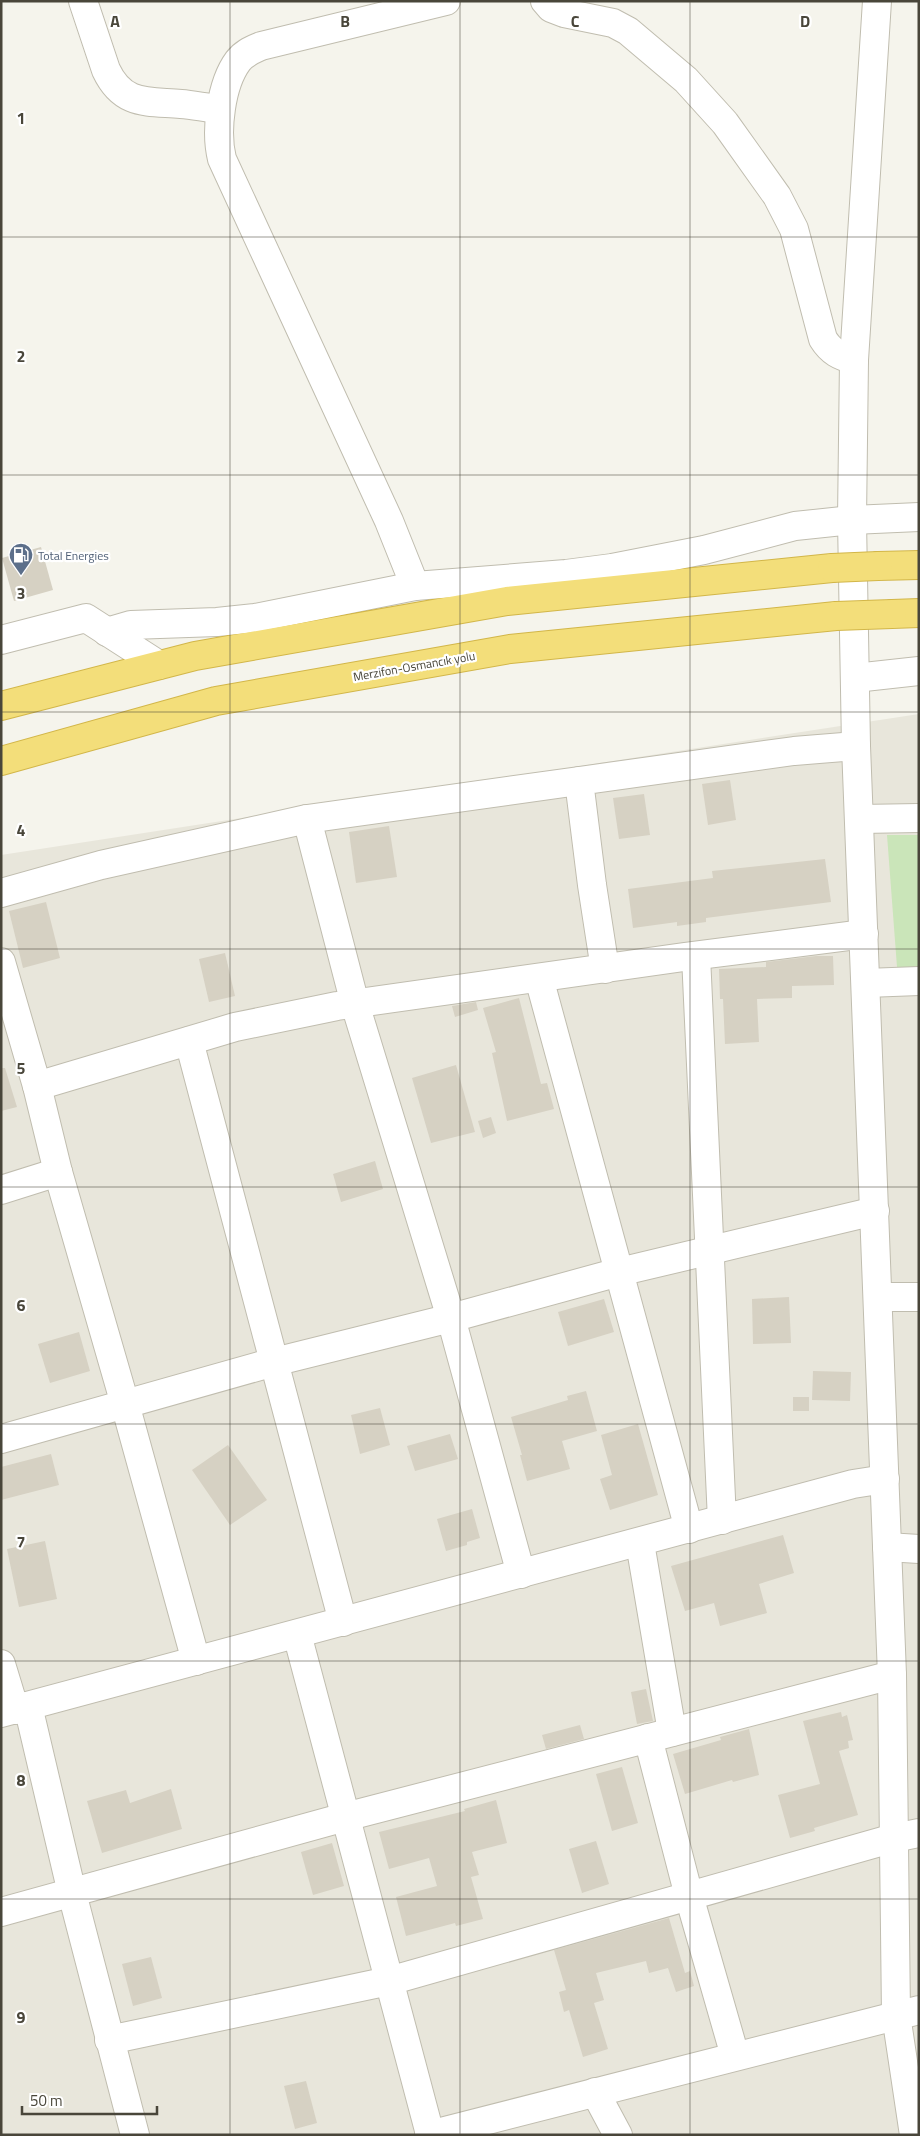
<svg xmlns="http://www.w3.org/2000/svg" width="920" height="2136" viewBox="0 0 920 2136" font-family="'Titillium Web',sans-serif">
  <style>
    .residential { fill: #e8e6db }
    .green { fill: #cae5b9 }
    .building { fill: #d6d1c3 }
    .lines { fill: none; stroke-linecap: round; stroke-linejoin: round }
    .minor-casing { stroke: #c0bdaf; stroke-width: 30 }
    .highway-casing { stroke: #d2b649; stroke-width: 30 }
    .minor { stroke: #fff; stroke-width: 28 }
    .highway { stroke: #f3de7a; stroke-width: 28 }
    .highway-bridge-casing { stroke: #d2b649; stroke-width: 30; stroke-linecap: butt }
    .highway-bridge { stroke: #f3de7a; stroke-width: 28 }
    .grid { fill: none; stroke: #49463a; stroke-width: 1; stroke-opacity: 0.55 }
    .labels { text-anchor: middle; dominant-baseline: central; stroke-width: 4.5; stroke-linejoin: round; paint-order: stroke }
    .service-label { font-size: 12px; fill: #4e5e75; stroke: #fff; text-anchor: start }
    .street-label { font-size: 12px; fill: #49463a; stroke: #fff }
    .grid-label { font-size: 16px; text-anchor: middle; font-weight: bold; fill: #49463a; stroke: #fff; stroke-width: 4.5; stroke-linejoin: round; paint-order: stroke }
  </style>
  <rect width="100%" height="100%" fill="#f5f4ec"/>
  <polygon class="residential" points="919,714 919,2135 1,2135 1,855"/>
  <polygon class="green" points="887,835 919,835 919,967 897,967"/>
  <g class="building">
    <polygon points="41,547 53,590 14,601 2,558"/>
    <polygon points="730,780 736,820 708,825 702,784"/>
    <polygon points="644,794 650,835 619,839 613,798"/>
    <polygon points="389,826 397,877 356,883 349,832"/>
    <polygon points="825,859 831,902 706,918 706,922 677,926 677,922 633,928 628,889 713,878 712,871"/>
    <polygon points="46,902 60,958 23,968 9,911"/>
    <polygon points="225,953 235,996 209,1002 199,959"/>
    <polygon points="816,956 833,956 834,985 792,986 792,998 757,999 759,1042 725,1044 723,999 720,999 719,969 766,967 766,962"/>
    <polygon points="519,998 541,1084 547,1083 554,1109 507,1121 492,1053 496,1052 483,1008"/>
    <polygon points="476,1002 478,1010 455,1017 452,1006"/>
    <polygon points="456,1065 475,1132 431,1143 412,1078"/>
    <polygon points="1,1068 5,1068 17,1107 1,1111"/>
    <polygon points="491,1117 496,1133 483,1138 478,1121"/>
    <polygon points="375,1161 383,1189 341,1202 333,1174"/>
    <polygon points="789,1297 791,1343 753,1344 752,1299"/>
    <polygon points="604,1299 614,1332 568,1346 558,1312"/>
    <polygon points="79,1332 90,1371 50,1383 38,1344"/>
    <polygon points="813,1371 851,1372 850,1401 812,1400"/>
    <polygon points="586,1391 597,1431 562,1441 570,1469 527,1481 520,1455 522,1455 511,1417 568,1400 567,1396"/>
    <rect x="793" y="1397" width="16" height="14"/>
    <polygon points="380,1408 390,1445 360,1454 351,1415"/>
    <polygon points="638,1424 658,1495 610,1510 600,1479 612,1475 601,1435"/>
    <polygon points="450,1434 458,1459 415,1471 407,1446"/>
    <polygon points="228,1445 267,1500 230,1525 192,1470"/>
    <polygon points="51,1454 59,1485 1,1500 1,1467"/>
    <polygon points="472,1509 480,1538 467,1542 467,1545 446,1551 437,1519"/>
    <polygon points="783,1535 794,1573 759,1584 767,1613 720,1626 714,1603 685,1611 671,1566"/>
    <polygon points="45,1541 57,1599 19,1607 7,1549"/>
    <polygon points="646,1689 653,1721 637,1724 631,1692"/>
    <polygon points="841,1712 842,1717 847,1715 853,1740 848,1741 849,1748 839,1751 858,1815 814,1828 815,1831 790,1838 778,1795 820,1784 803,1721"/>
    <polygon points="580,1725 584,1739 546,1749 542,1735"/>
    <polygon points="749,1729 759,1775 733,1782 732,1780 685,1794 673,1754 721,1740 720,1737"/>
    <polygon points="622,1767 638,1823 612,1831 596,1774"/>
    <polygon points="171,1789 182,1829 102,1853 87,1801 126,1790 130,1803"/>
    <polygon points="496,1800 507,1843 472,1852 479,1875 471,1877 483,1919 456,1926 455,1923 406,1936 396,1897 437,1886 429,1858 389,1869 379,1832 465,1811 464,1809"/>
    <polygon points="596,1841 609,1884 582,1893 569,1849"/>
    <polygon points="332,1843 344,1886 313,1895 301,1852"/>
    <polygon points="669,1918 685,1973 690,1971 694,1986 676,1992 668,1968 649,1973 646,1961 596,1973 604,2000 594,2003 608,2049 583,2057 569,2010 564,2012 559,1992 566,1990 554,1950"/>
    <polygon points="151,1957 162,1998 133,2006 122,1964"/>
    <polygon points="306,2081 317,2123 295,2129 284,2086"/>
  </g>
  <g class="lines">
    <defs>
      <g id="minor">
        <path d="M83,1l23,69c17,36 41,31 75,34 13,1 26,4 39,5"/>
        <path d="M545,1l6,7 13,5 49,10 15,8 58,49 39,43 52,73 17,33 29,110c8,13 17,17 31,21"/>
        <polyline points="877,1 854,360 852,520 856,746 892,1675 896,2015 914,2135"/>
        <path d="M415,586l-26,-65 -167,-362c-7,-28 -1,-75 16,-98 6,-8 14,-11 23,-15l185,-45"/>
        <polyline points="107,632 131,625 217,622 255,618 415,586 566,574 612,568 704,550 795,526 852,520 919,517"/>
        <polyline points="1,640 86,618 159,665"/>
        <polyline points="855,678 919,671"/>
        <polyline points="307,819 355,1004 451,1318 521,1574"/>
        <polyline points="860,819 919,818"/>
        <polyline points="1,893 101,865 307,819 579,781"/>
        <polyline points="696,956 722,1520"/>
        <polyline points="1,962 37,1086 58,1172 125,1404 196,1661"/>
        <polyline points="605,969 592,885 579,781 794,751 856,746"/>
        <polyline points="539,978 689,1529"/>
        <polyline points="866,983 919,981"/>
        <polyline points="189,1041 343,1622"/>
        <polyline points="37,1086 235,1027 337,1006 684,957 864,934"/>
        <polyline points="1,1190 58,1172"/>
        <polyline points="878,1297 919,1297"/>
        <polyline points="1,1439 274,1362 451,1318 619,1272 875,1211"/>
        <polyline points="640,1543 672,1732"/>
        <polyline points="887,1547 919,1549"/>
        <polyline points="297,1634 430,2134"/>
        <polyline points="1,1664 15,1710"/>
        <polyline points="28,1706 72,1893 135,2135"/>
        <polyline points="1,1713 853,1484 885,1479"/>
        <polyline points="648,1738 689,1896 735,2056"/>
        <polyline points="1,1912 345,1817 892,1675"/>
        <polyline points="109,2040 389,1981 894,1838 919,1833"/>
        <polyline points="595,2092 618,2135"/>
        <polyline points="429,2135 919,2010"/>
      </g>
      <g id="highway">
        <polyline points="878,566 919,565"/>
        <polyline points="892,614 919,613"/>
        <polyline points="1,706 195,656 507,601 832,568"/>
        <polyline points="1,761 216,701 510,649 836,616"/>
      </g>
    </defs>
    <use href="#minor" class="minor-casing"/>
    <use href="#highway" class="highway-casing"/>
    <use href="#minor" class="minor"/>
    <use href="#highway" class="highway"/>
    <defs>
      <g id="highway-bridge">
        <polyline points="832,568 878,566"/>
        <polyline points="836,616 892,614"/>
      </g>
    </defs>
    <use href="#highway-bridge" class="highway-bridge-casing"/>
    <use href="#highway-bridge" class="highway-bridge"/>
  </g>
  <path class="grid" d="M230,1v2134M460,1v2134M690,1v2134M1,237h918M1,475h918M1,712h918M1,949h918M1,1187h918M1,1424h918M1,1661h918M1,1899h918"/>
  <defs>
    <symbol id="fuel-pin" viewBox="-11 -11 22 30"><path d="M0 17L-7.5 6A9.5 9.5 0 1 1 7.5 6Z" fill="#5c6f8a" stroke="#fff"/><path d="M-5.5-6h7V0h2V4h1.3V-2.5L3-4.5l.8-.8L6-3V5H2.5V1h-1V6h-7ZM-4.2-4.7v3.2H.2V-4.7Z" fill="#fff"/></symbol>
  </defs>
  <g fill-rule="evenodd">
    <use href="#fuel-pin" x="7" y="541" width="28" height="38"/>
  </g>
  <g class="labels">
    <g class="service-label">
      <text x="38" y="555">Total Energies</text>
    </g>
    <g class="street-label">
      <text transform="translate(414 666) rotate(-10)">Merzifon-Osmancık yolu</text>
    </g>
  </g>
  <g class="grid-label">
    <text x="115" y="27">A</text>
    <text x="345" y="27">B</text>
    <text x="575" y="27">C</text>
    <text x="805" y="27">D</text>
    <text x="21" y="124">1</text>
    <text x="21" y="362">2</text>
    <text x="21" y="599">3</text>
    <text x="21" y="836">4</text>
    <text x="21" y="1074">5</text>
    <text x="21" y="1311">6</text>
    <text x="21" y="1548">7</text>
    <text x="21" y="1786">8</text>
    <text x="21" y="2023">9</text>
  </g>
  <rect width="920" height="2136" fill="none" stroke="#49463a" stroke-width="5"/>
  <path d="M22 2106v8h135v-8" fill="none" stroke="#49463a" stroke-width="2.5"/>
  <text x="30" y="2106" font-size="15" fill="#49463a" stroke="#ffffff" stroke-width="4" paint-order="stroke">50 m</text>
</svg>
